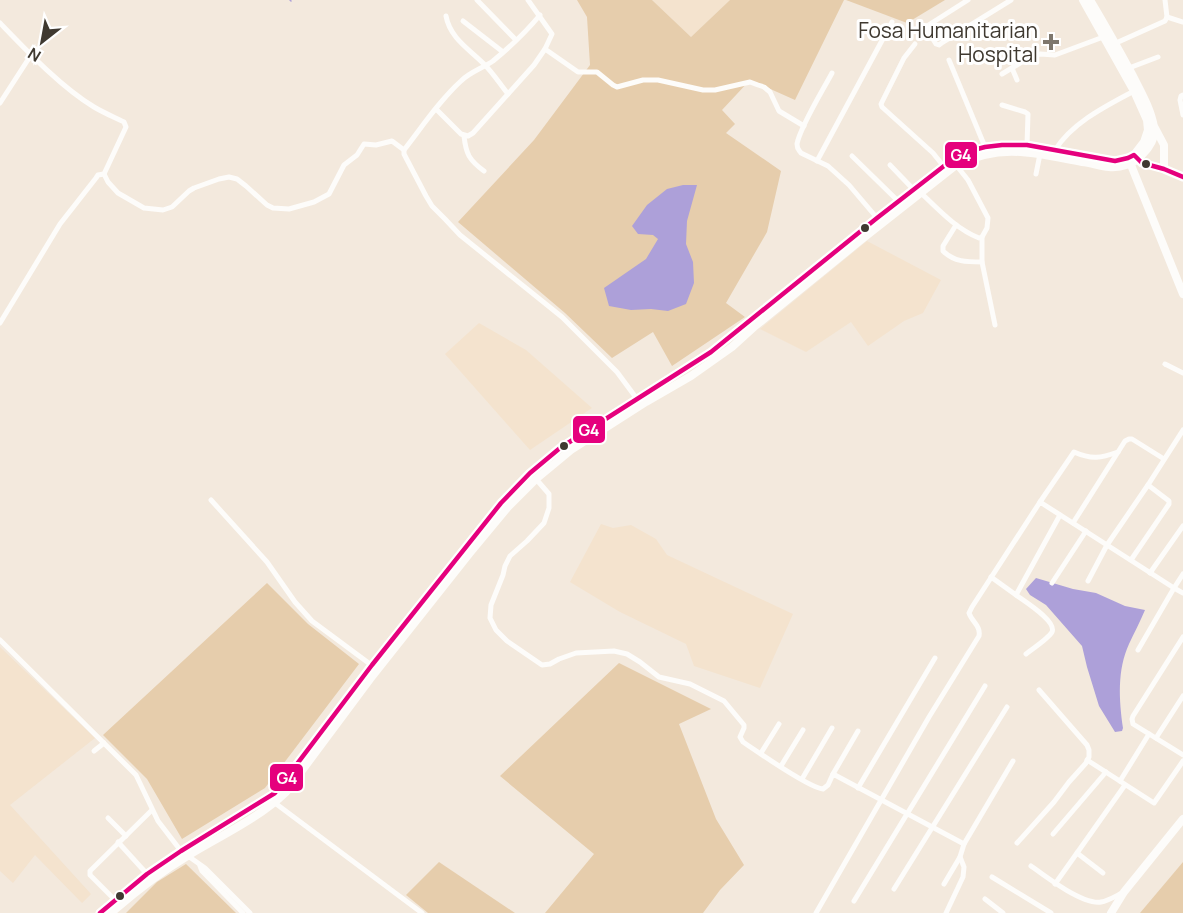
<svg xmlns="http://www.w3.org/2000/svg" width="1183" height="913" viewBox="0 0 1183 913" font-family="Manrope,sans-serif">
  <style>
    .built { fill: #f4e3ce }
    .green { fill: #e6cdac }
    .water { fill: #ada0d9 }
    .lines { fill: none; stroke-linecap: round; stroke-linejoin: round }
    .stream { stroke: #ada0d9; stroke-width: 1.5 }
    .minor { stroke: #fdfcfa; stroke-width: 5 }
    .tertiary { stroke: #fdfcfa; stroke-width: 7 }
    .secondary { stroke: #fdfcfa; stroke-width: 8 }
    .primary { stroke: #fdfcfa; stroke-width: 8 }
    .bus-1-casing { stroke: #fff; stroke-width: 9 }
    .bus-1 { stroke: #e5007d; stroke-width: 4.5 }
    .poi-dot { fill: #7e776d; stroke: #fff; stroke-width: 2 }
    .bus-dot { fill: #3f3930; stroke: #fff; stroke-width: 2 }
    .labels { text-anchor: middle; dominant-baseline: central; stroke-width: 6; stroke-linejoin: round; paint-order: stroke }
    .poi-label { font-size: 21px; fill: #3f3930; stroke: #fff; text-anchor: end }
    .line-badge { stroke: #fff; stroke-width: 2 }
    .badge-label { font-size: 16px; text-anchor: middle; font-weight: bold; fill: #fff }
  </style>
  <rect width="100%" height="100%" fill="#f3e9dd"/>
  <g class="built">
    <polygon points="652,0 730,0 691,37"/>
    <polygon points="867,241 941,280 923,313 904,321 868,346 851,322 806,352 760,329"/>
    <polygon points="479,323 526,350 592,408 530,450 445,354"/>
    <polygon points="601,524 613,528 631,525 656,539 667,555 793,614 760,688 694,666 686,644 620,612 570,582"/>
    <polygon points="0,647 95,738 10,805 91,894 82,903 35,855 13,883 0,871"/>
  </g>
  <g class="green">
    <polygon points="577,0 652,0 691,37 730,0 844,0 795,100 750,80 722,110 735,124 726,133 781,171 767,232 726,303 745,317 672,366 653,332 612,358 565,313 458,222 534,140 590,65 587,17"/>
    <polygon points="846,0 945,0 907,23"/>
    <polygon points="267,583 308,624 359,664 265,788 182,839 147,779 103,735"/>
    <polygon points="619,663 711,709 679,724 716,819 744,865 720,890 703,913 545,913 594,854 500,776"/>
    <polygon points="439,862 515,913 428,913 406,895"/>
    <polygon points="1183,862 1183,913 1140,913"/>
    <polygon points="186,864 236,913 126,913 157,882"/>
  </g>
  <g class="water">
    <polygon points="683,185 697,185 687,221 686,244 693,262 694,283 686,304 668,311 651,309 631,310 609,306 604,288 646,259 658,239 653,235 638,234 632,226 647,205 667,189"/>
    <path d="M1036,578l37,11 23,4 29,13 20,4c-5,12 -11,23 -16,34 -12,26 -10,56 -6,84l-1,3 -7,1 -16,-26 -12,-39 -5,-21 -36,-41 -16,-10 -4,-6z"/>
  </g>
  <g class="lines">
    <polyline class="stream" points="290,0 291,1"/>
    <g class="minor">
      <polyline points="477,0 516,40"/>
      <polyline points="968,0 927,26 926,28 936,44 939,45 943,42 1011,0"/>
      <path d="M540,15c-14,17 -30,32 -47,46 -10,7 -23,11 -32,20 -22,20 -39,46 -57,69v4l22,42 6,10 13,13 15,16 102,82 55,55 20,27"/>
      <path d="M446,16c4,22 23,33 38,48 9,9 16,20 24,30"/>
      <polyline points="1167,17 1183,22"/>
      <polyline points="463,21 503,52"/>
      <path d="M0,23c27,28 61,64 94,84 10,6 20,10 30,15l2,5 -22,47 -6,1 -2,3 -36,46 -60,99"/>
      <polyline points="1116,43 1165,21 1167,17 1165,0"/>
      <polyline points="915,44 904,58 881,104 882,107 933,153 945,168"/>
      <polyline points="545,49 578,72 597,72 613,85 617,87 643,80 658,80 703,90 715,90 750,82 758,85 764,87 770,92 779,111 804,126"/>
      <polyline points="949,60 985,147"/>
      <polyline points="1012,68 1017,80"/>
      <polyline points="1129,68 1158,57"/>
      <path d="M832,73c-9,17 -32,54 -35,71 0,5 1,5 4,9l27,13 21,19 28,33"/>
      <polyline points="1002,74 1025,60 1040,54 1055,55 1106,36"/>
      <polyline points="1183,95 1181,96 1180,100 1183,115"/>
      <polyline points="0,103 31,55"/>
      <polyline points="1002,105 1025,112 1028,114 1027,145"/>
      <polyline points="436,109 461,134 468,136 473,133 534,65 545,49 552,34 528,0"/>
      <path d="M464,136c2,18 5,24 20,35"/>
      <path d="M1055,150c18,-28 51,-44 79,-59"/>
      <polyline points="852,156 898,201"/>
      <polyline points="817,161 892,22"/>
      <polyline points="890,165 914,190"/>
      <polyline points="104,174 108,182 118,193 144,208 163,210 172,207 189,191 194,188 219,179 229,177 237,179 246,186 267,205 273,208 289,209 314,202 329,194 344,165 357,155 364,144 376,145 392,141 404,150"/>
      <polyline points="1036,174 1040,154"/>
      <path d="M920,192c18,17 36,37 59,46l3,-1 5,-9 1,-10 -20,-38 -12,-15"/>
      <path d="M956,225l-13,21v5c11,11 24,11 39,11"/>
      <polyline points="982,237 982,262 995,325"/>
      <polyline points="1165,364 1183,373"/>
      <path d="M536,479l13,15v14l-5,15 -17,18 -17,15 -5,10 -2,9 -12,30 -1,13 6,12 11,11 35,24 8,-1 9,-5 17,-6 38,-2 13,3 13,8 19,15 31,7 34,17 20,24v3l-4,9 3,5c15,10 66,46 80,47l5,-4 5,-11 131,70"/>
      <polyline points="211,500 267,562 295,602 312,621 374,667"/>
      <path d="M1040,502l34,-50c18,8 27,6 44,0"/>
      <polyline points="1073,523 1125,441 1129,439 1132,439 1164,459"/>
      <polyline points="1131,560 1169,504 1169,501 1148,485"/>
      <polyline points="1150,573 1183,526"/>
      <polyline points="991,577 1016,595 1060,515"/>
      <polyline points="1088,581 1107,545 1148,485 1183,430"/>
      <polyline points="1052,583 1086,531"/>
      <path d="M1016,595c8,6 41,26 36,37 -4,7 -20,17 -26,22"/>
      <polyline points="1183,637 1133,716 1132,719 1133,724 1183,755"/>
      <polyline points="0,640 131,770 136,775 158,821 181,851 205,868 250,913"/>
      <polyline points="1138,650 1174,588 1183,593"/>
      <polyline points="1156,738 1183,696"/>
      <polyline points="94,751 104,743"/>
      <polyline points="761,753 779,724"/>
      <polyline points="1087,760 1154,803 1183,761"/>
      <polyline points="781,766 803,730"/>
      <polyline points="833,774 858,731"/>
      <polyline points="802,779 832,728"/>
      <polyline points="1120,781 1149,734"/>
      <polyline points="858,788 935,658"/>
      <polyline points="275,803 422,913"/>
      <polyline points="108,818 126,836"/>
      <polyline points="1053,834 1106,772"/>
      <polyline points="118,842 147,874"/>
      <polyline points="1017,843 1054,802 1069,782 1086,763 1089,757 1089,750 1087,745 1039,690"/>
      <polyline points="200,866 202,871 243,913"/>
      <path d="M1031,866c15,11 52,39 70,36 7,-1 15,-6 21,-9"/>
      <polyline points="1103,873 1077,853 1125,785"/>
      <polyline points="992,877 1051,913"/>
      <polyline points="944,884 960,857"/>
      <polyline points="1055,884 1077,853"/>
      <polyline points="894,889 1007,707"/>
      <polyline points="985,899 1003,913"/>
      <polyline points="115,900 90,875 90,871 152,810"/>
      <polyline points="854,901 985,686"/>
      <path d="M816,913l113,-196 50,-81c2,-10 -7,-14 -10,-23l3,-6 68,-105 134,86 9,-14"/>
      <polyline points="946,913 963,877 964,867 960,857 964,844 1013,761"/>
    </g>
    <polyline class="tertiary" points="1134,155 1142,163 1164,169 1183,177"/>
    <g class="secondary">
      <polyline points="1129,160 1183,294"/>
      <polyline points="1111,913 1124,892 1183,819"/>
    </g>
    <g class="primary">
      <polyline points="1155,128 1164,145 1164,169"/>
      <polyline points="100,913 147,874 181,851 275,793 372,665 501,503 530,473 560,448 711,352 877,218 944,166 966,152 985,147 1002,145 1027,145 1115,161 1128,158 1134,155 1144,142 1148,130 1147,120 1134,91 1083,0"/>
      <path d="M111,913c26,-23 48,-40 78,-58 33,-20 70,-37 97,-63l84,-113 99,-125 39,-47 28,-28 35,-29 75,-48 45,-26 41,-29 22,-20 107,-87 95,-75c47,-22 77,-12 126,-3 9,1 18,4 27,5 12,1 25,-3 33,-12 7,-7 14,-17 12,-28 -3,-18 -13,-35 -21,-51 -14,-26 -28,-51 -43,-76"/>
    </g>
    <defs>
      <polyline id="bus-1" points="100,913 147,874 181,851 275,793 372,665 501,503 530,473 560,448 711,352 877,218 944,166 966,152 985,147 1002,145 1027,145 1115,161 1128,158 1134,155 1142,163 1164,169 1183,177"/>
    </defs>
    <use href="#bus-1" class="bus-1-casing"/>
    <use href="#bus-1" class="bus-1"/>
  </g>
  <path class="poi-dot" d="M1048 33h6v6h6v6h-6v6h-6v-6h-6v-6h6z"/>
  <g class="bus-dot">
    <circle cx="1146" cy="164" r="5"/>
    <circle cx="865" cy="228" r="5"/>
    <circle cx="564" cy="446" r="5"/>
    <circle cx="120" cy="896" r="5"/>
  </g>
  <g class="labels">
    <g class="poi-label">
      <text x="1038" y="30">Fosa Humanitarian<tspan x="1038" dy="24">Hospital</tspan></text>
    </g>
  </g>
  <g class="line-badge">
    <rect x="944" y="141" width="34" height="28" rx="6" fill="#e5007d"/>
    <rect x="572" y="415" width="34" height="29" rx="6" fill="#e5007d"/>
    <rect x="269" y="763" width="35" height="29" rx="6" fill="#e5007d"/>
  </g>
  <g class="badge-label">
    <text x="961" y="161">G4</text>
    <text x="589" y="436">G4</text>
    <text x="287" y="784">G4</text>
  </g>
  <g transform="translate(42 42) rotate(211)" stroke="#ffffff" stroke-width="4.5" paint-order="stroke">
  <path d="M0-4.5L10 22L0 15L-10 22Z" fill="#3f3930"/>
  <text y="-9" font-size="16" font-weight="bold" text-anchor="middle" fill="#3f3930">N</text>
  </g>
</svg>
